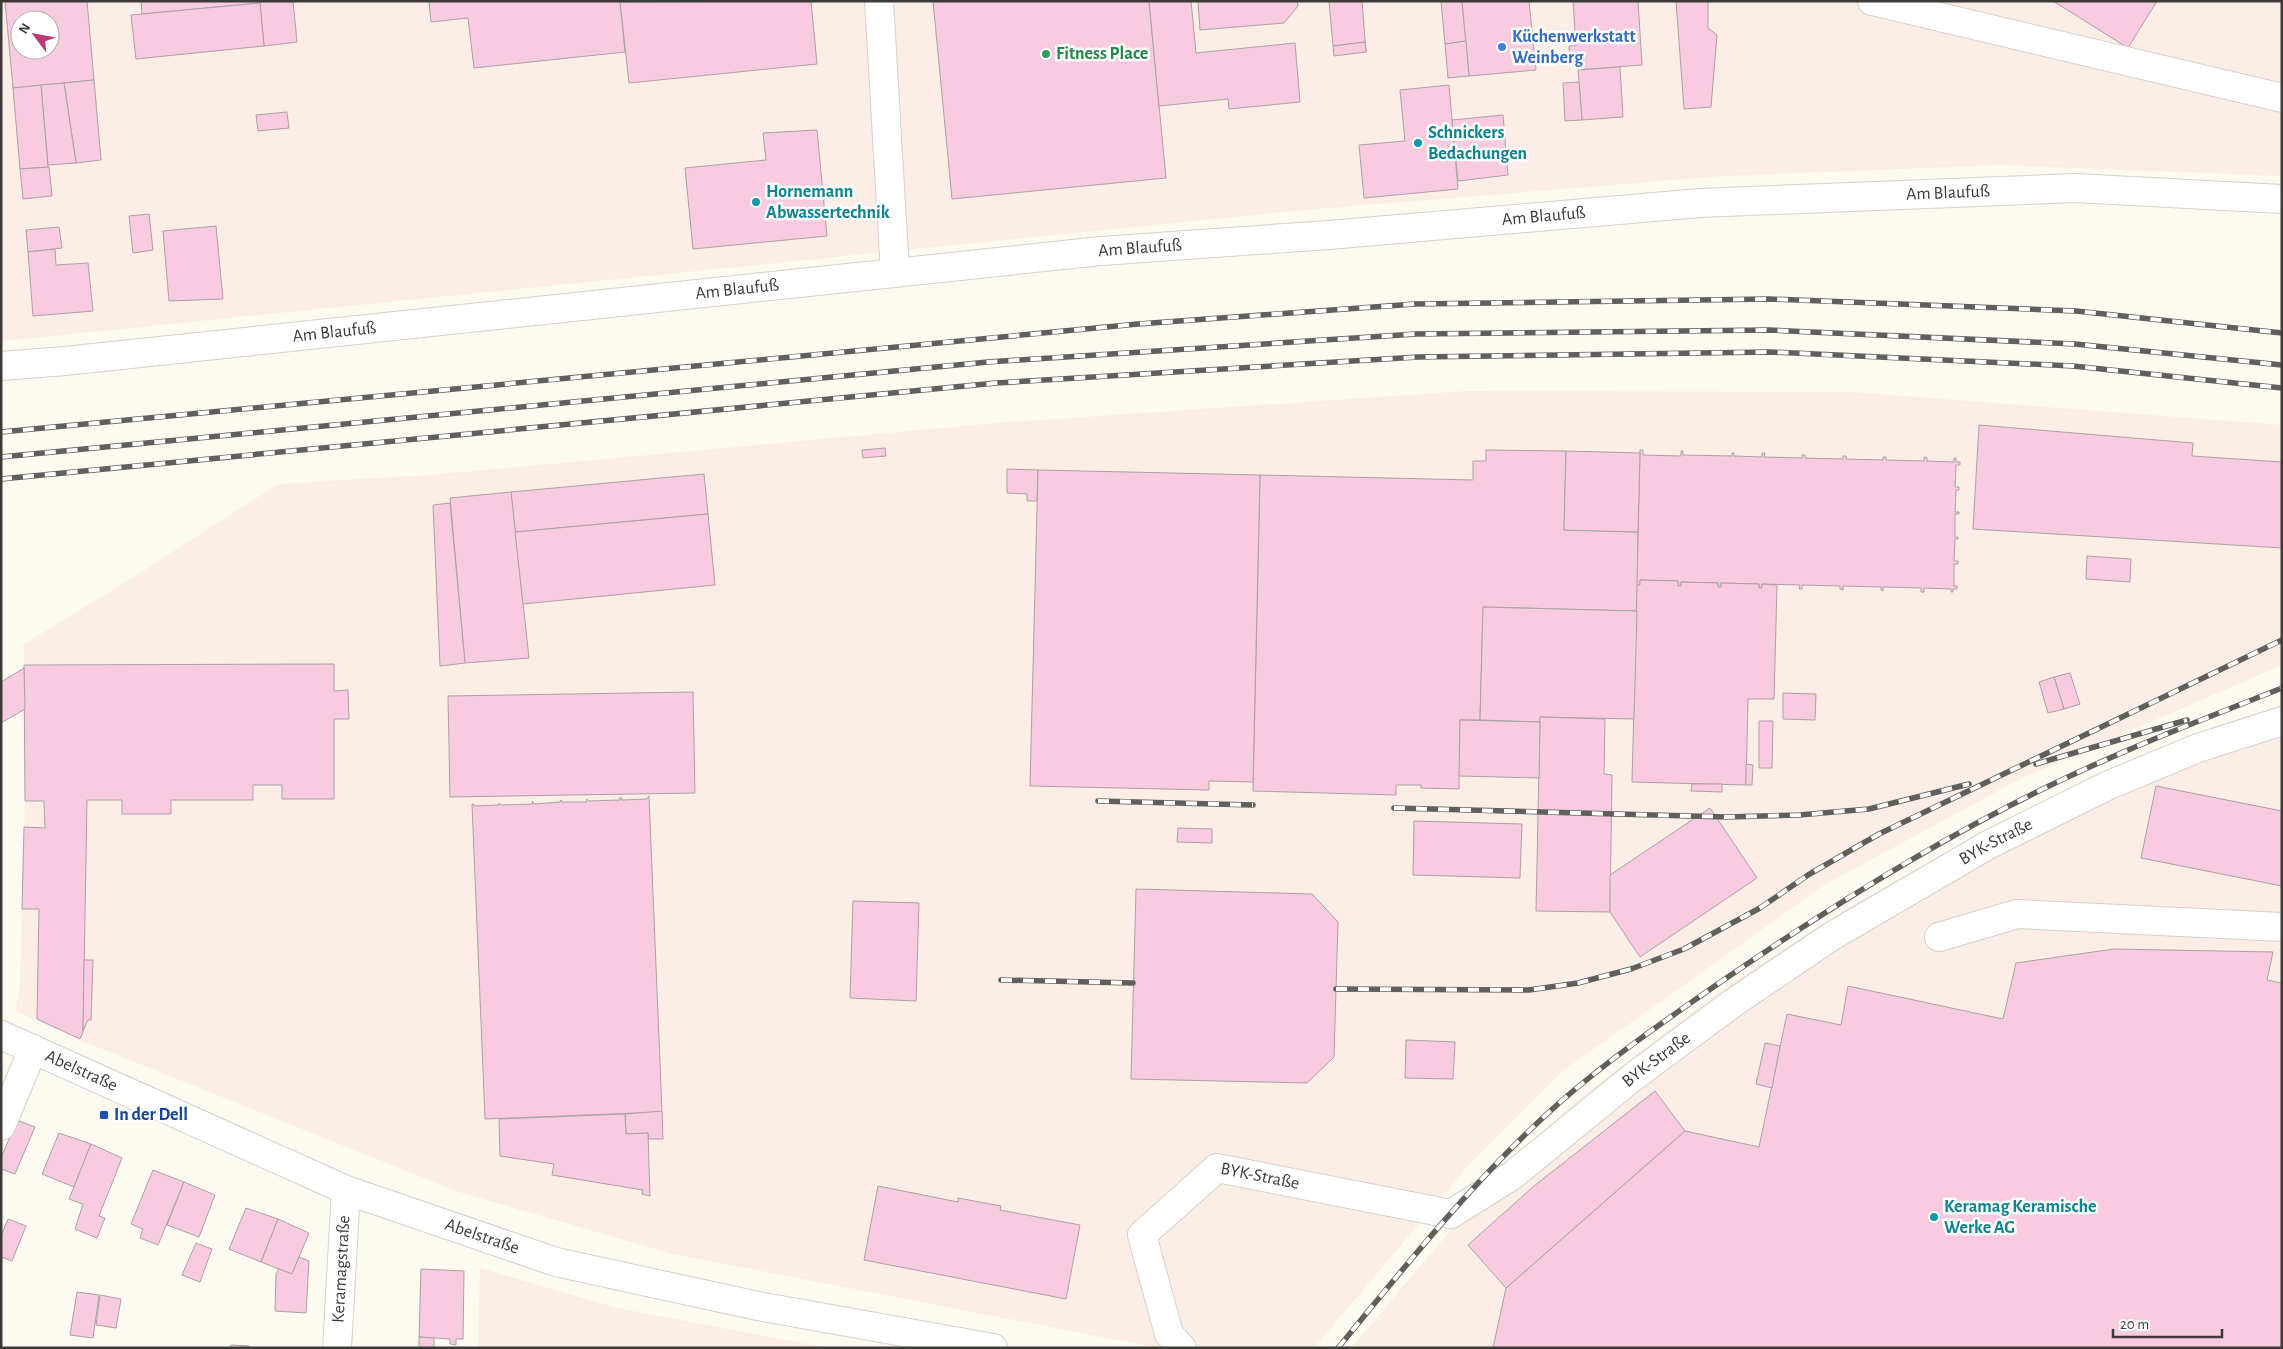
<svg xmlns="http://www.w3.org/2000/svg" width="2283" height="1349" viewBox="0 0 2283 1349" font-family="'Alegreya Sans',sans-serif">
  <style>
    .industrial { fill: #fcede7; fill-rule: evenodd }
    .building { fill: #f8cbe1; stroke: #aaa1a5; fill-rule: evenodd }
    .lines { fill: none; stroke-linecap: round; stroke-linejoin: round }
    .minor-casing { stroke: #d3d1c8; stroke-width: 30 }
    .minor { stroke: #fff; stroke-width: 28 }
    .rail-casing { stroke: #605f5b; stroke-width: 5.5 }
    .rail { stroke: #fff; stroke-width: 4; stroke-dasharray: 11; stroke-linecap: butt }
    .shop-dot { fill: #3f7fe0; stroke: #fff; stroke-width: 2 }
    .leisure-dot { fill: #2e9e5b; stroke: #fff; stroke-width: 2 }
    .culture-dot { fill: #0f9aa8; stroke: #fff; stroke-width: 2 }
    .transit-dot { fill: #1a4fb4; stroke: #fff; stroke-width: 2 }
    .labels { text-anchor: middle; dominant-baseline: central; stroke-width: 5; stroke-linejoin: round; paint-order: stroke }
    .shop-label { font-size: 18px; font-weight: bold; fill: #366cbe; stroke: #fff; text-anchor: start }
    .leisure-label { font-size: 18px; font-weight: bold; fill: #27864d; stroke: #fff; text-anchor: start }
    .culture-label { font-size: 18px; font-weight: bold; fill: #0d838f; stroke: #fff; text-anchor: start }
    .street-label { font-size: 18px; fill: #3c3b38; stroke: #fff }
    .transit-label { font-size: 18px; font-weight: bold; fill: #164399; stroke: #fff; text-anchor: start }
  </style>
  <rect width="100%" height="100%" fill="#fdfaf1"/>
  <g class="industrial">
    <path d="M1,1h2281v175l-282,-11 -277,11 -420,34 -1302,131zM20,20h30v30h-30z"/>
    <polygon points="1467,391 1850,392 2282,425 2282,665 2022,778 1826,884 1564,1070 1467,1167 1314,1348 1159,1348 669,1253 459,1192 85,1042 16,1011 20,985 25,801 24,644 121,585 278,484 431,475 997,423"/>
    <polygon points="2282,707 2282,1348 1351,1348 1506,1165 1576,1101 1726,986 1848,908 2036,804 2213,727"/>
    <polygon points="480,1268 617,1308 827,1348 478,1348"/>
  </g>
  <g class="building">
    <path d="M5,1h82l7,79 -81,8zM20,20h30v30h-30z"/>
    <polygon points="141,1 293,1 297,42 264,46 260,3 142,14"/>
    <polygon points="429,1 628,1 620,2 625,52 474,68 468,18 431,22"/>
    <polygon points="811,1 817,64 629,83 620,2"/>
    <polygon points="933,1 1149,1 1166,178 952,199"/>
    <polygon points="1149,1 1191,1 1196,53 1295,43 1300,102 1229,109 1228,99 1159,106"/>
    <polygon points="1198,1 1297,1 1298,6 1284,23 1200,30"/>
    <polygon points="1329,1 1362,1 1366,52 1365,42 1333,46"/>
    <polygon points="1441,1 1462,1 1466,41 1445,44"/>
    <polygon points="1462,1 1529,1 1536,70 1469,76"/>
    <polygon points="1573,1 1638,1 1642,65 1578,70 1577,61 1570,61 1569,46 1576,46"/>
    <polygon points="1676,1 1708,1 1708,28 1717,35 1711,107 1684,109"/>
    <polygon points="2053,1 2157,1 2128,48"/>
    <polygon points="260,3 264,46 136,59 131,15"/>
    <polygon points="1466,41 1469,76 1448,78 1445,44"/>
    <polygon points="1365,42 1366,52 1334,56 1333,46"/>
    <polygon points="1620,67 1623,117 1582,120 1578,70"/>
    <polygon points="94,80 101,160 76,163 64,83"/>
    <polygon points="1579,82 1582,120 1565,121 1563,83"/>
    <polygon points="64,83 76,163 48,165 41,85"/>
    <polygon points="41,85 48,167 20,169 13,88"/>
    <polygon points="1449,85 1458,189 1364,198 1359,145 1405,141 1400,90"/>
    <polygon points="287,112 289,128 258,131 256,115"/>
    <polygon points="1503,115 1508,175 1458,181 1452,120"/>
    <polygon points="817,130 827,236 693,249 685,168 766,160 763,133"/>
    <polygon points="49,167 52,196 23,199 20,169"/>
    <polygon points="149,214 153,250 133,253 129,216"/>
    <polygon points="216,226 223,299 169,301 163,231"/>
    <polygon points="59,227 62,248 28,252 26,230"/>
    <polygon points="55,249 56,265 88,263 93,311 33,316 28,252"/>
    <polygon points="1979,425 2193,443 2192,456 2282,462 2282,548 1973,529"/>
    <polygon points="885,448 886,456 863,458 862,450"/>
    <polygon points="1486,450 1566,451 1564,530 1638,532 1637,611 1483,607 1480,720 1460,720 1459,789 1421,788 1421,785 1396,785 1396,795 1253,791 1260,475 1473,480 1473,461 1486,461"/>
    <polygon points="1640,450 1643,450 1643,455 1681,456 1681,451 1683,451 1683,455 1732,456 1732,453 1734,453 1734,456 1762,457 1762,453 1765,453 1764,457 1802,458 1802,455 1805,455 1805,458 1843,459 1843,456 1846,456 1846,459 1883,460 1883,457 1886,457 1886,460 1924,461 1924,457 1927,458 1927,461 1954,462 1954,458 1956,458 1956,462 1960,462 1960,465 1956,465 1955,487 1959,487 1959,490 1956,490 1955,512 1959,512 1959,514 1955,514 1955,537 1958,537 1958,539 1955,539 1954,561 1958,561 1958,564 1954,564 1954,586 1957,586 1957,589 1953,589 1953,592 1951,592 1951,589 1924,588 1924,592 1921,592 1921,588 1883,587 1883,591 1881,590 1881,587 1843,586 1843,590 1840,589 1840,586 1802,585 1802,589 1799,589 1800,585 1762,584 1762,588 1759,588 1759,584 1721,583 1721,587 1718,587 1718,583 1681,582 1681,586 1678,586 1678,581 1640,580 1640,585 1637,585"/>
    <polygon points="1566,451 1640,453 1638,532 1564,530"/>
    <polygon points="1007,469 1038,470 1037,501 1027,501 1027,494 1007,493"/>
    <polygon points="1038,470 1260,475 1253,782 1209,781 1209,790 1030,786"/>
    <polygon points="704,474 708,514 515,532 511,492"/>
    <polygon points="511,492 529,658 465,663 450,498"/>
    <polygon points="450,503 465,663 440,666 433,505"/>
    <polygon points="708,514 715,585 523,604 515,532"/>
    <polygon points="2087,556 2131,559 2130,582 2086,579"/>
    <polygon points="1640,580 1678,581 1678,586 1681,586 1681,582 1718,583 1718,587 1721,587 1721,583 1759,584 1759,588 1762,588 1762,584 1777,585 1774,699 1748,699 1746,785 1632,782 1637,585 1640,585"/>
    <polygon points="1483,607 1637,611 1634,719 1540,717 1540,722 1480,720"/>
    <polygon points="334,664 334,691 348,690 349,719 334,719 334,799 282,799 282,785 253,785 253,800 171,800 171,814 122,814 122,800 87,800 83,1032 80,1039 37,1019 39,909 22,909 24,827 45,828 44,801 25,801 24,665"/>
    <polygon points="24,668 25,709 1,723 1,682"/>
    <polygon points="2070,673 2080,704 2064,709 2054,677"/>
    <polygon points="2054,677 2064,709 2048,713 2039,682"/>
    <polygon points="693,692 695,793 450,797 448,696"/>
    <polygon points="1783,693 1816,694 1815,720 1783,719"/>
    <polygon points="1540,717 1605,719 1604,774 1612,775 1610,912 1536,911"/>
    <polygon points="1460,720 1540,722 1539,778 1459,776"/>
    <polygon points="1759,721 1773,721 1772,768 1759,768"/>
    <polygon points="1746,764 1753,765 1752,785 1746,785"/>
    <polygon points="1692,784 1722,784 1722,792 1691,791"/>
    <polygon points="2156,786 2282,811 2282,886 2141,858"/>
    <polygon points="649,796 662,1112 485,1119 472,804 474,804 474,806 499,805 499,803 501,805 533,804 532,801 535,804 560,802 561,800 562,802 586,802 587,799 589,801 620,800 619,798 622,798 622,800 647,799"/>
    <polygon points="1710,808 1757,878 1640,957 1610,912 1610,875"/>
    <polygon points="1414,821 1522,824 1520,878 1413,875"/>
    <polygon points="1178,828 1212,829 1212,843 1177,842"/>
    <polygon points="1136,889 1312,894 1338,922 1334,1057 1307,1083 1131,1079"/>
    <polygon points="853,901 919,903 916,1001 850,998"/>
    <polygon points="2114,949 2273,952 2267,980 2282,983 2282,1348 1493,1348 1506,1288 1685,1131 1759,1147 1787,1014 1841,1025 1848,986 2003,1019 2016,963"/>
    <polygon points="84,960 93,960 91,1020 88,1020 83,1031"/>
    <polygon points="1406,1040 1455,1042 1453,1079 1405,1078"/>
    <polygon points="1765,1043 1780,1046 1772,1088 1756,1084"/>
    <polygon points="1655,1091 1685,1131 1506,1288 1468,1245 1534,1186"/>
    <polygon points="662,1111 663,1139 648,1139 648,1133 626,1134 625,1114"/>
    <polygon points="625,1114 626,1134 648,1133 650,1196 642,1194 643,1190 552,1175 554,1164 500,1156 499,1119"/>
    <polygon points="17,1120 35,1127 15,1174 1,1169 1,1158"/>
    <polygon points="59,1133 91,1144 74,1187 42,1174"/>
    <polygon points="91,1144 122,1158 99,1216 105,1218 97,1238 75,1229 83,1204 69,1199"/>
    <polygon points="153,1170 184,1182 158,1245 140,1238 143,1229 131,1224"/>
    <polygon points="184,1182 215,1195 199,1237 167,1225"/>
    <polygon points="878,1186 958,1202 958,1198 1001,1206 1000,1210 1080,1225 1066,1299 864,1260"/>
    <polygon points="246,1208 278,1219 261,1262 229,1249"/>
    <polygon points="8,1219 26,1226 12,1261 1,1257 1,1236"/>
    <polygon points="278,1219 309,1233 292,1274 261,1262"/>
    <polygon points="196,1243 212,1249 200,1282 182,1275"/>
    <polygon points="299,1257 309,1261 306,1313 275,1311 276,1274 279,1269 292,1274"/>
    <polygon points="421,1269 464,1271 463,1339 456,1339 456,1345 450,1344 450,1339 419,1337"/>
    <polygon points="77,1292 99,1295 93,1338 70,1335"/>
    <polygon points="100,1295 121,1299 116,1328 96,1325"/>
    <polygon points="419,1337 434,1338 434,1348 419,1348"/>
    <polygon points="231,1345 249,1346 249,1348 231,1348"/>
  </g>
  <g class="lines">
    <defs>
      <g id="minor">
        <polyline points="879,1 895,273"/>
        <polyline points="1872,1 2282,98"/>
        <path id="s1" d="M1,366l64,-5 1036,-110 228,-16 371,-32 375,-15 207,11"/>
        <polyline points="1939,937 2017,914 2282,927"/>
        <path id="s2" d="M1,1035l345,155 210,72 202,44 235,42"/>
        <polyline points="1,1126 33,1049"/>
        <path id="s3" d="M337,1348l9,-158"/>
        <path id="s4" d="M1182,1348l-13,-14 -27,-99 75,-67 234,46 62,-39 120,-98 100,-74 99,-67 156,-91 121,-60 89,-37 84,-27"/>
      </g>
    </defs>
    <use href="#minor" class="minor-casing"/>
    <use href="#minor" class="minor"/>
    <defs>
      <g id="rail">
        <polyline points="1,432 1138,324 1415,304 1769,299 2076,311 2282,333"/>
        <polyline points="1,457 988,362 1416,334 1769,330 2075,344 2282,365"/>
        <polyline points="1,479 996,383 1418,357 1770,352 2073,366 2282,388"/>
        <polyline points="2036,764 2187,720"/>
        <polyline points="1098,801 1253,805"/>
        <polyline points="1394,808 1727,817 1799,815 1869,809 1969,784"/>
        <polyline points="1001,980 1133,983"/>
        <polyline points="1336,989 1529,990 1578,983 1631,969 1684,949 1760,908 1808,875 1879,834 2282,640"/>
        <path d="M1338,1348c69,-84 138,-171 220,-244 51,-45 108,-84 164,-123 105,-72 213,-140 327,-195 76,-37 155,-67 233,-98"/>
      </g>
    </defs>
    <use href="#rail" class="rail-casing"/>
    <use href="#rail" class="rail"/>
  </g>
  <circle class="shop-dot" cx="1502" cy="47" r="5"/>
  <circle class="leisure-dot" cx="1046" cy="54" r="5"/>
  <g class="culture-dot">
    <circle cx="1418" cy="143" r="5"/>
    <circle cx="756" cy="202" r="5"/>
    <circle cx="1934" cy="1217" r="5"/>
  </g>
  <rect class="transit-dot" x="99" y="1110" width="10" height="10" rx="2.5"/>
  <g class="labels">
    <g class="shop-label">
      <text x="1512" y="37">Küchenwerkstatt<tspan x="1512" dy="21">Weinberg</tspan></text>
    </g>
    <g class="leisure-label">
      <text x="1056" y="54">Fitness Place</text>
    </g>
    <g class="culture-label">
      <text x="1428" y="133">Schnickers<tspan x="1428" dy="21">Bedachungen</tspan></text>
      <text x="766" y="192">Hornemann<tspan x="766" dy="21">Abwassertechnik</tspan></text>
      <text x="1944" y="1207">Keramag Keramische<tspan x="1944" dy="21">Werke AG</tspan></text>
    </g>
    <g class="street-label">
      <text stroke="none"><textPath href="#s1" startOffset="1955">Am Blaufuß</textPath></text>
      <text stroke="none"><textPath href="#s1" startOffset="1550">Am Blaufuß</textPath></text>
      <text stroke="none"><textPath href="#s1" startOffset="1145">Am Blaufuß</textPath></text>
      <text stroke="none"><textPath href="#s1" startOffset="740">Am Blaufuß</textPath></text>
      <text stroke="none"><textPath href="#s1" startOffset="335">Am Blaufuß</textPath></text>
      <text stroke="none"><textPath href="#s4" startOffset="1122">BYK-Straße</textPath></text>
      <text stroke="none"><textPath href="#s4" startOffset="718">BYK-Straße</textPath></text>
      <text stroke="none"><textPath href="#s2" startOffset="88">Abelstraße</textPath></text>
      <text stroke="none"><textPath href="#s4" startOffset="266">BYK-Straße</textPath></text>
      <text stroke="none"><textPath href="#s2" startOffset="522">Abelstraße</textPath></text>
      <text stroke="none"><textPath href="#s3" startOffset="79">Keramagstraße</textPath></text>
    </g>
    <g class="transit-label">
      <text x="114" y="1115">In der Dell</text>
    </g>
  </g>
  <rect width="2283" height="1349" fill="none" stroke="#3c3b38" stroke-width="5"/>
  <g transform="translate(35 35) rotate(302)"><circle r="24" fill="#ffffff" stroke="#b1b1af"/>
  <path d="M0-4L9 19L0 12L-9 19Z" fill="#be397c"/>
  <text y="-8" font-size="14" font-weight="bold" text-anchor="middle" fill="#3c3b38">N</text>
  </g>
  <path d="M2113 1329v8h109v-8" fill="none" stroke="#3c3b38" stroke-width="2.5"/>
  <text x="2120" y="1329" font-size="15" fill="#3c3b38" stroke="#ffffff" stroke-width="4" paint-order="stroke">20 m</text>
</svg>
